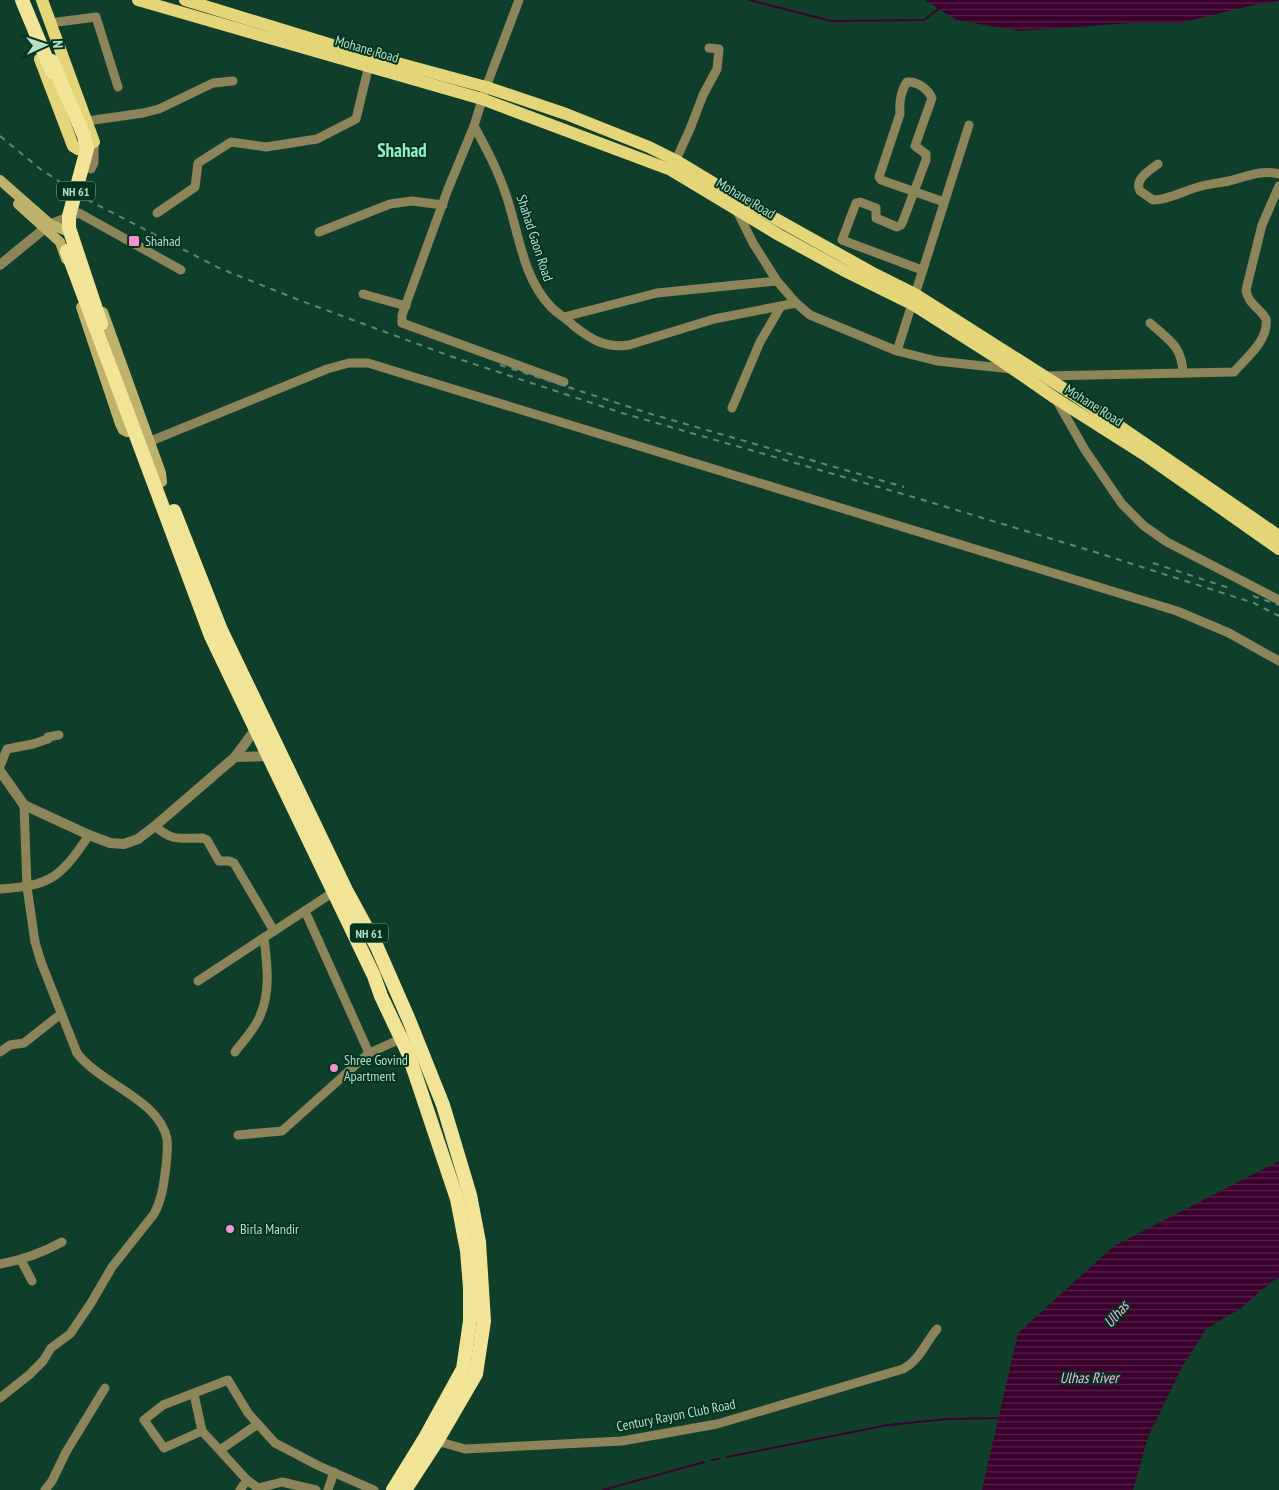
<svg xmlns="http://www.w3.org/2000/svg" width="1279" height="1490" viewBox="0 0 1279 1490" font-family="'PT Sans Narrow',sans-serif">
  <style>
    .water { fill: url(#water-rules) }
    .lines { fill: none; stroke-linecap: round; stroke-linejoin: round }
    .stream { stroke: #3b002d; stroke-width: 2 }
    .minor { stroke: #8c855a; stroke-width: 9 }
    .tertiary { stroke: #8c855a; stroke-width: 10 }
    .secondary { stroke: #beb26c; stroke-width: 10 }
    .primary { stroke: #e4d579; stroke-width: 12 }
    .trunk { stroke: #f1e497; stroke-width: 14 }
    .rail { stroke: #5d8a74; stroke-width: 2; stroke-dasharray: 6 6; stroke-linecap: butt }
    .trunk-bridge { stroke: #f1e497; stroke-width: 14 }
    .poi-dot { fill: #f491d4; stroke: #013420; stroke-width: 2 }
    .labels { text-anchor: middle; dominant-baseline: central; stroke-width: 4; stroke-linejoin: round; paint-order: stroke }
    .shield { fill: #013420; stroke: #80ac96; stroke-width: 1 }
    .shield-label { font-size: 12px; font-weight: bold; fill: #b6dfc8 }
    .street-label { font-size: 14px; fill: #b6dfc8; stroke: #013420 }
    .poi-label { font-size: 14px; fill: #b6dfc8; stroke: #013420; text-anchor: start }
    .water-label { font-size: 15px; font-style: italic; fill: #f9b3e1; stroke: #013420 }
    .district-label { font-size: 19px; font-weight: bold; fill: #96eec0; stroke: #013420 }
  </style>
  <defs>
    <pattern id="water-rules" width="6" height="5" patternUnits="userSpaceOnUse" patternTransform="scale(1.25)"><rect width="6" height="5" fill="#3b002d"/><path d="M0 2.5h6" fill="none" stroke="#55254a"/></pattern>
  </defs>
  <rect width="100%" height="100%" fill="#0f3f2a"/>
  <g class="water">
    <polygon points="925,0 1279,0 1279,1 1254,5 1180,23 1132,23 1020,31 956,20"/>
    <polygon points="1279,1161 1279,1278 1271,1282 1241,1308 1206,1329 1182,1367 1148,1437 1133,1490 982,1490 1018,1333 1114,1246"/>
  </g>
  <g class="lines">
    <g class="stream">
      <polyline points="749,0 831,21 924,20 940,8"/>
      <polyline points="727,1457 888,1425 947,1419 1001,1418"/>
      <polyline points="712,1460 719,1459"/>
      <polyline points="603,1490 704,1462"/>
    </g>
    <g class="minor">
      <polyline points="519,0 486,87 474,126 448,189 402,315 402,323 564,382"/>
      <polyline points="50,23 96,17 118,87"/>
      <polyline points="87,121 143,113 159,109 213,83 233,81"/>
      <path d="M474,126c12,22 24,44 32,69 13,37 16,82 45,112 7,7 16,12 23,19 19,15 32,22 55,19l85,-26 82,-16"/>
      <polyline points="674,164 690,129 703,95 717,69 719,49 709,48"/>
      <path d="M1158,164c-9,7 -24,15 -18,27l13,9c16,0 30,-9 45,-13 10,-3 21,-4 31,-6 17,-4 32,-12 50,-7"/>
      <polyline points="91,169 94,163 94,142"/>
      <polyline points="737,211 753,243 777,281 796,303 810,315 897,351 937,361 1012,369"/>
      <polyline points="157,213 195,187 198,163 231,142 266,147 317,139 356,119 370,61"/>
      <polyline points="50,224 79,213 181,270"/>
      <polyline points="319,232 390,204 412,201 443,205"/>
      <path d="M922,270l-80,-30 14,-37 4,-1 16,6v10l21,9 4,-2 2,-4 23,-61v-6l-11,-8 17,-48c-4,-9 -15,-17 -25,-16 -6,8 -8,21 -7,32l-21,63 2,3 63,22"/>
      <polyline points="363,294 406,306"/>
      <polyline points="564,317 657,293 777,281"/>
      <path d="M1150,323c19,17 32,23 33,50"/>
      <polyline points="897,351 969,125"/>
      <path d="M1044,376l190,-4c12,-14 35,-32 32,-53 -6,-11 -18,-15 -20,-29l16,-65 17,-39"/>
      <polyline points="1057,401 1085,450 1122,504 1144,526 1167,542 1279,600"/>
      <polyline points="732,408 760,342 781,306"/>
      <polyline points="146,443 327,369 349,363 368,363 1177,611 1229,633 1279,661"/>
      <polyline points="0,766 7,749 33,744 48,739 48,737 59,735"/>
      <path d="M155,826c17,16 27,12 48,12l4,2 12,21h10l5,2 40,68"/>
      <path d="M0,889c51,-3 61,-12 89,-54"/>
      <polyline points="305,911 369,1053"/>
      <polyline points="198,981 338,889"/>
      <polyline points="0,1052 10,1045 24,1043 57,1017"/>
      <path d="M235,1052c8,-11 20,-23 25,-36 11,-25 7,-52 4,-78"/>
      <polyline points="238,1135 282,1131 369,1053 405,1037"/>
      <polyline points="21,1260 32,1281"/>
      <path d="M0,1264c23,-4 42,-11 62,-22"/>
      <polyline points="194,1394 202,1431"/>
      <path d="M0,1398l29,-23 14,-14 8,-13 19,-14 21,-31 21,-36 42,-53c8,-15 10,-31 12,-48 1,-9 2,-18 1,-27 -8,-40 -67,-55 -90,-86l-36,-91 -6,-20 -8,-55 -3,-82"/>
      <path d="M433,1440l32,9 157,-8 95,-17 186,-55c17,-9 22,-26 34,-40"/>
      <polyline points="220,1450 258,1424"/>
      <polyline points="45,1490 52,1481 66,1452 105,1388"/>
      <polyline points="240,1490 247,1480"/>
      <polyline points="316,1490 282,1482 258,1488 247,1480 202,1431 164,1448 144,1420 163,1405 228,1380 248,1413 275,1443 319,1466 374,1490"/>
      <polyline points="328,1490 334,1472"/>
    </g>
    <g class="tertiary">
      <polyline points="0,265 50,224"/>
      <polyline points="235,757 269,756 273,754"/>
      <polyline points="0,771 24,805 89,835 110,843 124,844 138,839 155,826 235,757 255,730 260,728"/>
    </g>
    <g class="secondary">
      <polyline points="0,180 50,224 73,234"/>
      <polyline points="18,204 60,242 66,259"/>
      <polyline points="81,307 120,424 123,430 127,432 134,432"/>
      <polyline points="103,312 161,473 162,482"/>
    </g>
    <g class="primary">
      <polyline points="138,0 482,99 671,170 779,235 843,270 912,304 1000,360 1055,398 1148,457 1279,549"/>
      <polyline points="185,0 342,48 486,87 566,114 649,147 675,160 728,192 871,272 915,294 1077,397 1279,536"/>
      <polyline points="40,59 73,146 78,149 94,142 42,0"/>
    </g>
    <g class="trunk">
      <polyline points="67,251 211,636 374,976 381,996 408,1053 457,1199 467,1251 470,1288 470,1321 463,1369 425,1438 393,1490"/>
      <polyline points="174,511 221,630 346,890 377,947 409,1020 443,1105 470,1195 479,1242 484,1321 476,1374 437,1441 405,1490"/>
    </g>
    <g class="rail">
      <polyline points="0,136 39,168 84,198 219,268 299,300 450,356 622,413 920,499 1095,552 1254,603 1279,616"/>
      <polyline points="500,365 651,414 904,487"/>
      <polyline points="1153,563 1229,588"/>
      <polyline points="1253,596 1279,605"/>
    </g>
    <g class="trunk-bridge">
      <polyline points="22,0 52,72"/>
      <polyline points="52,61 84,136 87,149 69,216 69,228 101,324"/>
    </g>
  </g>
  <g class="poi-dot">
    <rect x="128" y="235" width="12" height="12" rx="2.5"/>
    <circle cx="334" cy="1068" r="5"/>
    <circle cx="230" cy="1229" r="5"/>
  </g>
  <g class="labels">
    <g class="shield">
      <rect x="57" y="181.5" width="38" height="19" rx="4"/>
      <rect x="350" y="923.5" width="38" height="19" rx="4"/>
    </g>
    <g class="shield-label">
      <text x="76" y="191">NH 61</text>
      <text x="369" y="933">NH 61</text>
    </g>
    <g class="street-label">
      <text transform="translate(367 49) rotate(16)">Mohane Road</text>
      <text transform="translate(746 198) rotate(31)">Mohane Road</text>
      <text transform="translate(535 238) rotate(72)">Shahad Gaon Road</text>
      <text transform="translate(1094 405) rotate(32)">Mohane Road</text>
      <text transform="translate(676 1415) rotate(-11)">Century Rayon Club Road</text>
    </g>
    <g class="poi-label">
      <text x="145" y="241">Shahad</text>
      <text x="344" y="1060">Shree Govind<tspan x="344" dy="16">Apartment</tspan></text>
      <text x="240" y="1229">Birla Mandir</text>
    </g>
    <g class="water-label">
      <text transform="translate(1116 1314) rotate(-49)">Ulhas</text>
      <text x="1089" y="1377">Ulhas River</text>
    </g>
    <g class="district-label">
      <text x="402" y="150">Shahad</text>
    </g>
  </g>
  <g transform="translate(45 45) rotate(87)" stroke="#013420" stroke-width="4" paint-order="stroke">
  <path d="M0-4L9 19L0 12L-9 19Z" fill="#b6dfc8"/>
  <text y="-8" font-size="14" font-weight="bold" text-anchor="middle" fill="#b6dfc8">N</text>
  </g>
</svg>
